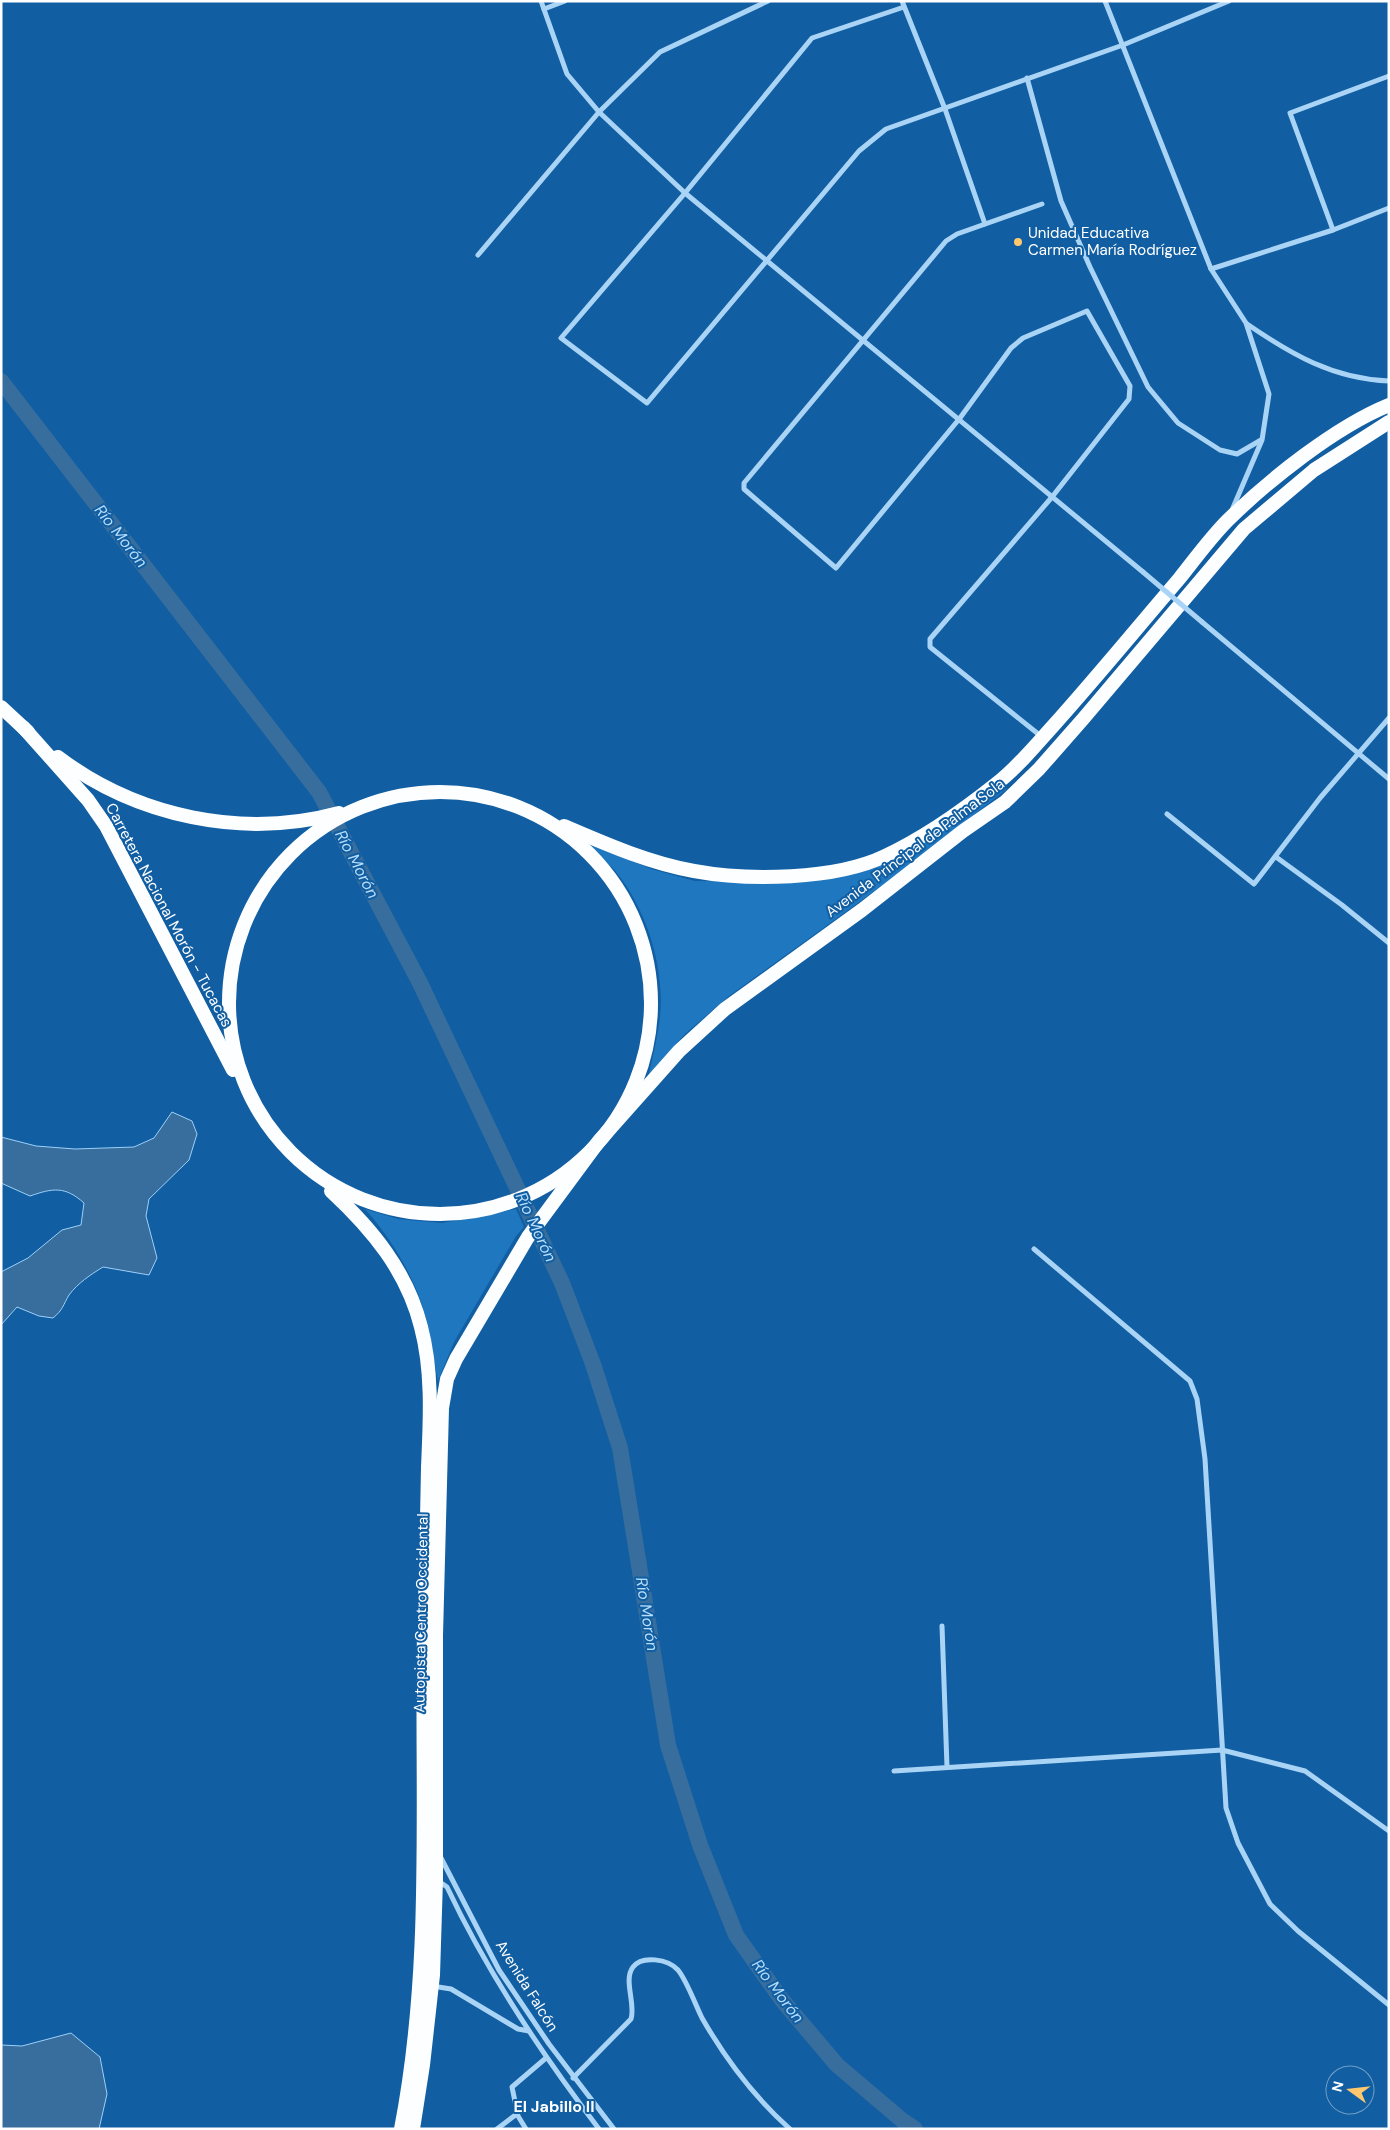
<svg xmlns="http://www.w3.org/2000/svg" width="1390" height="2130" viewBox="0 0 1390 2130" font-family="'DM Sans',sans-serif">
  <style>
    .green { fill: #1f77bf }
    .water { fill: #376e9e; stroke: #9cd0f9 }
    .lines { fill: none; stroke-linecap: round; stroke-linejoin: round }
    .river { stroke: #376e9e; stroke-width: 16 }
    .minor { stroke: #aad4f5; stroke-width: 5 }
    .trunk { stroke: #fcfeff; stroke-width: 14 }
    .minor-bridge { stroke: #aad4f5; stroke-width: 5 }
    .poi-dot { fill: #ffc76e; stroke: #115ea2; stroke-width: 2 }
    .labels { text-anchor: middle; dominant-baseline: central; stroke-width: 4; stroke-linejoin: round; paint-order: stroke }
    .poi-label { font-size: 15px; fill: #fff; stroke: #115ea2; text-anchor: start }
    .street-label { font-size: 15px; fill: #fff; stroke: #115ea2 }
    .water-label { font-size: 16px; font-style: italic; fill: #b7ddfc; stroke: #115ea2 }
    .neighbourhood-label { font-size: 16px; font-weight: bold; fill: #fff; stroke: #115ea2 }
  </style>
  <rect width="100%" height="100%" fill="#115ea2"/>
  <g class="green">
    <path d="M1004,786l3,3 -113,88 -165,119 -44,38 -36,40c4,-19 9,-38 11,-57 5,-49 -13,-107 -44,-145 -8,-10 -19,-18 -28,-27l2,-2 61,26 44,12 85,1 88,-13z"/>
    <path d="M365,1209l33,10 44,4 74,-14 8,18 -8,9 -62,106 -16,39c-5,-25 -9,-51 -16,-76 -11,-34 -33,-69 -57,-96z"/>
  </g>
  <g class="water">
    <path d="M172,1112l20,9 5,13 -8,26 -40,39 -3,17 11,42 -8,17 -46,-8c-13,8 -25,16 -34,28 -6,10 -6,15 -16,23l-14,-2 -22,-9 -16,18v-53l27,-14 34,-28 19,-5 3,-22c-19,-17 -31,-15 -54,-7l-29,-13v-46l35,9 39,3 59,-2 20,-9z"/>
    <polygon points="71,2033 100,2057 107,2094 99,2129 1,2129 1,2045 22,2046"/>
  </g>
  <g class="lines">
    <polyline class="river" points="1,381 319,792 420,983 562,1283 593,1364 620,1448 668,1745 700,1845 736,1935 782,2000 837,2065 903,2121 915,2129"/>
    <g class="minor">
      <polyline points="541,1 567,74 599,112 685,193 1143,572"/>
      <polyline points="902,1 945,109 985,224"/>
      <polyline points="1105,1 1211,269 1246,323 1269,394 1262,440 1232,510"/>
      <polyline points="904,7 812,38 685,193 561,338 647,403 859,151 886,129 1123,45 1229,1"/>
      <polyline points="544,9 565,1"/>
      <polyline points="1027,78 1061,201 1090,267 1148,387 1178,423 1220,450 1237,454 1261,440"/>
      <polyline points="1333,230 1290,113 1389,76"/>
      <polyline points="478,255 599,112 660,52 768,1"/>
      <polyline points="1211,269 1333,230 1389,208"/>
      <path d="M1247,324c44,30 86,55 142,57"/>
      <polyline points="1202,622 1389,779"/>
      <polyline points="1042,737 930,647 930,639 1052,497 1129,399 1130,386 1087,311 1023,338 1011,348 960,418 836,568 744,489 744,483 946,241 957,234 1042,204"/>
      <polyline points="1167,814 1254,884 1320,798 1389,718"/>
      <polyline points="1276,857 1342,905 1389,943"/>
      <polyline points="1034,1249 1190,1381 1197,1399 1205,1459 1226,1808 1238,1843 1270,1904 1298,1931 1389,2005"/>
      <polyline points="942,1626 947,1767"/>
      <polyline points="894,1771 1222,1750 1305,1771 1389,1831"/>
      <polyline points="440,1856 499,1970 549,2044 614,2129"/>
      <path d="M437,1880l10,7c41,87 94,166 152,242"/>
      <polyline points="432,1986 451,1989 518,2029 529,2031"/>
      <path d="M573,2078l58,-59c5,-15 -8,-39 2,-52 9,-12 35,-8 45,3 9,11 17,34 24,48 23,40 53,80 88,111"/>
      <polyline points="497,2129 518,2113"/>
      <polyline points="526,2129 518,2116 512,2087 546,2058"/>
    </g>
    <g class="trunk">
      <polyline points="1,707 28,732"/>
      <polyline points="23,727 88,800 106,826 233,1070"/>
      <path d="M58,757c79,60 185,82 281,56"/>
      <circle cx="440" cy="1003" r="211"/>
      <path d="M564,826c42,18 85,37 130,45 54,10 141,9 191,-15 39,-18 77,-45 111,-72 21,-16 39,-38 57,-58 43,-48 84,-98 126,-147 16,-20 31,-41 49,-59 41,-40 107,-93 161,-115"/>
      <path d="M331,1191c41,38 76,80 90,136 12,45 9,94 7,140 -1,55 -2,111 -4,166 -3,166 9,332 -23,496"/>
      <polyline points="413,2129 423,2065 433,1975 436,1879 436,1635 442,1408 447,1379 456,1359 528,1237 599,1141 679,1051 725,1009 862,910 963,831 1005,802 1039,769 1083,719 1244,529 1314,470 1389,422"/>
    </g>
    <polyline class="minor-bridge" points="1143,572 1202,622"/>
  </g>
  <circle class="poi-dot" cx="1018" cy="242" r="5"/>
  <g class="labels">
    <g class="poi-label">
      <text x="1028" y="233">Unidad Educativa<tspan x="1028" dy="17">Carmen María Rodríguez</tspan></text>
    </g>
    <g class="street-label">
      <text transform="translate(915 848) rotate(-37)">Avenida Principal de Palma Sola</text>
      <text transform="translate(169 915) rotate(62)">Carretera Nacional Morón - Tucacas</text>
      <text transform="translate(421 1613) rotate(-89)">Autopista Centro Occidental</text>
      <text transform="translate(527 1986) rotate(58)">Avenida Falcón</text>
    </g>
    <g class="water-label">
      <text transform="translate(121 536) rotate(52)">Río Morón</text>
      <text transform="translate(357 864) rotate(62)">Río Morón</text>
      <text transform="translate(536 1227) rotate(65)">Río Morón</text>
      <text transform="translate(647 1614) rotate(81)">Río Morón</text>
      <text transform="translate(778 1991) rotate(53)">Río Morón</text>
    </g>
    <g class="neighbourhood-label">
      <text x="554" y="2106">El Jabillo II</text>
    </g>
  </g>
  <rect width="1390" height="2130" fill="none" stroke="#ffffff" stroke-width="5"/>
  <g transform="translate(1350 2090) rotate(285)"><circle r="24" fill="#115ea2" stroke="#709ec7"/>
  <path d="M0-4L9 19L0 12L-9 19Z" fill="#ffc76e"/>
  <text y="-8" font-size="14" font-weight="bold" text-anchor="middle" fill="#ffffff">N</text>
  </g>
</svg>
